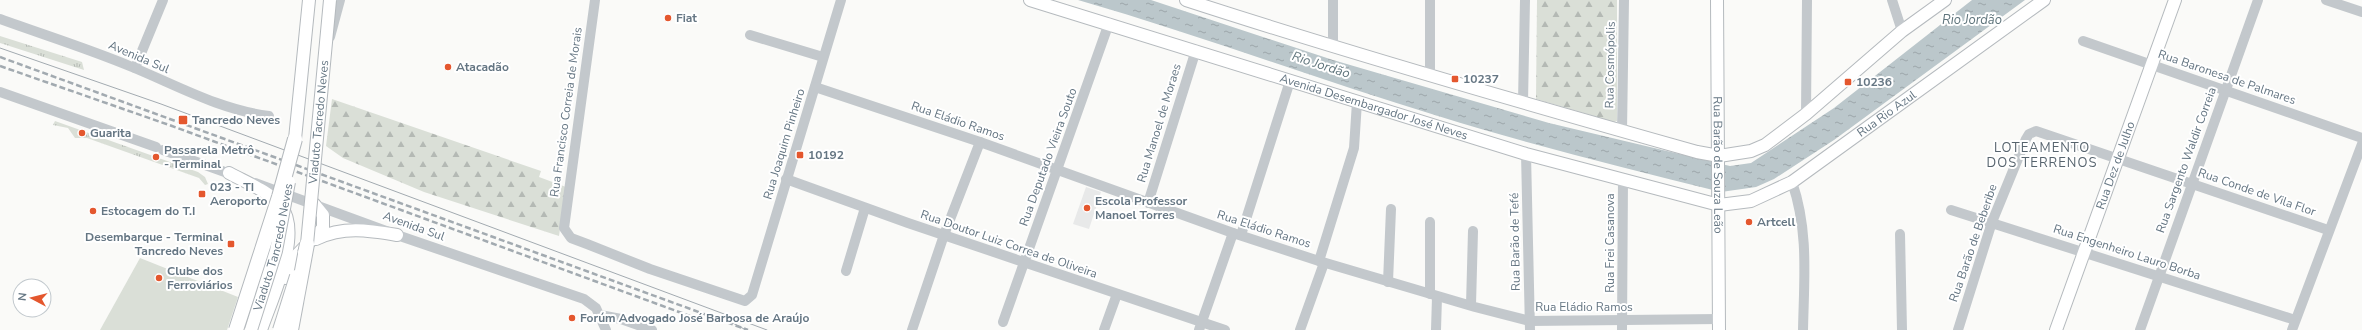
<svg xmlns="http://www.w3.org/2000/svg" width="2362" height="330" viewBox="0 0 2362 330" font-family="'Nunito Sans',sans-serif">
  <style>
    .built { fill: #e8e9e9 }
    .grass { fill: url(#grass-tufts) }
    .forest { fill: url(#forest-firs) }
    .garden { fill: #dadfd7 }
    .water { fill: url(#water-ripples) }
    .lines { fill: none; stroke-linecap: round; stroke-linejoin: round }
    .major-casing { stroke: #b5babe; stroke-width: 14 }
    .minor { stroke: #c3c8cc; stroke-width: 10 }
    .major { stroke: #fff; stroke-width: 12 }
    .tram { stroke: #a2aab0; stroke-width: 1 }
    .rail { stroke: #a2aab0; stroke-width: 2.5; stroke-dasharray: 6 3; stroke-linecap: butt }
    .major-bridge-casing { stroke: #b5babe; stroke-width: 14; stroke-linecap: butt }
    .highway-bridge-casing { stroke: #b4b9bd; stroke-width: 16; stroke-linecap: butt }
    .major-bridge { stroke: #fff; stroke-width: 12 }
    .highway-bridge { stroke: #fff; stroke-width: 14 }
    .poi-dot { fill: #e4572e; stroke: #fff; stroke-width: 1.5 }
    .labels { text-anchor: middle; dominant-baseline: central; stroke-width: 4; stroke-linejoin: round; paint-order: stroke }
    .poi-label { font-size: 12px; font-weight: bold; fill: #657683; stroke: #fff; text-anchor: start }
    .street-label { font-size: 12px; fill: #657683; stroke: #fff }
    .water-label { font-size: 13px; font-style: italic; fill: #60757c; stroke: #fff }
    .neighbourhood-label { font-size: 13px; letter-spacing: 1px; fill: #57646e; stroke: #fff }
  </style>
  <defs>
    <pattern id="grass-tufts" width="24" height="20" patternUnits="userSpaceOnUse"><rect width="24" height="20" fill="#dadfd7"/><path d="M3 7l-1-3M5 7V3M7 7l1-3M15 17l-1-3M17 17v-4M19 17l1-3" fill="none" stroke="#b4b9b4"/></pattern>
    <pattern id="forest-firs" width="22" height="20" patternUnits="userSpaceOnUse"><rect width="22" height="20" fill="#dadfd7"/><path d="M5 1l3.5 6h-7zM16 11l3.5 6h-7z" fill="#b4b9b4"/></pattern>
    <pattern id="water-ripples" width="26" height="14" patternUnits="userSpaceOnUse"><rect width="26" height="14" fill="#bbc7cb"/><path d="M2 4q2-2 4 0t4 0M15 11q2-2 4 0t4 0" fill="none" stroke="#9ca6aa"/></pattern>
  </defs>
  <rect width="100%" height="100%" fill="#fafaf8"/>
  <polygon class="built" points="1086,187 1101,192 1089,229 1073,224"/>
  <g class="grass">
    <polygon points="0,36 82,62 84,70 0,43"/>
    <polygon points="55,121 198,172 205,177 208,184 205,185 199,178 87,138 75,138 68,128 53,125"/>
  </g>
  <g class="forest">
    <polygon points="1537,0 1617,0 1617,121 1614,122 1536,99"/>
    <polygon points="332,99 541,171 539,177 566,187 559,236 424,192 343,158 326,146"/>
  </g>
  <polygon class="garden" points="140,258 238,297 227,330 100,330"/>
  <path class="water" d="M1078,0h73l182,60 216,63 181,43 21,-3 83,-55 138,-108h53l-191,140 -60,39 -18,8 -35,5c-95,-24 -190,-47 -283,-76 -121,-37 -239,-81 -360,-116z"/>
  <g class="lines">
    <defs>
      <g id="major">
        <path id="s1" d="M1030,0l496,154 193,51 32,-4 41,-19 252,-182"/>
        <path d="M1186,0c169,55 340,104 511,152l22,4 32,-5 14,-6 41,-31 96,-83 43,-31"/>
        <path id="s2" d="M1717,0l2,330"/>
        <polyline points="295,139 309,0"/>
        <path d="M229,173c16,9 40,18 52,33 22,28 -10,94 -20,124"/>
        <path d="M316,239c27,-13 52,-9 81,-4"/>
        <polyline points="286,278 295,257 323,228 323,215 314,204"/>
        <path id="s3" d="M2056,330l119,-330"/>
      </g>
    </defs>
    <use href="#major" class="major-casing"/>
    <g class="minor">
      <polyline points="595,0 564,228 571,238 587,244 650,269 745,301 752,295 841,0"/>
      <polyline points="1892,0 1902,31"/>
      <polyline points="2326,0 2362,12"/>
      <path d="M0,19c44,16 89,30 132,48 44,18 88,43 137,49"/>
      <polyline points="750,35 823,57"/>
      <polyline points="330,37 340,0"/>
      <polyline points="2083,41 2362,138"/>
      <polyline points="1333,47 1333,0"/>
      <polyline points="135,68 163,0"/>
      <polyline points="1430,74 1430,0"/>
      <polyline points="815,87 980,142 1233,233 1319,261 1475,307 1530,321 1719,319"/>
      <polyline points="0,92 156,147"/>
      <polyline points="1523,102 1525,0"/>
      <polyline points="1806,114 1807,0"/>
      <polyline points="1622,131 1624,0"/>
      <polyline points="163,150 236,176"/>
      <polyline points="1526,154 1530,330"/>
      <polyline points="786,179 908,223 1225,330"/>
      <path d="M1792,182c17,49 12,97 11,148"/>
      <polyline points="255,183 397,235 584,299 596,308 606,330"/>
      <polyline points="1148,203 1196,50"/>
      <polyline points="1951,210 2295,320"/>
      <polyline points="1900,234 1902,330"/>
      <polyline points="1241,235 1290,81"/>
      <polyline points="1319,261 1354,148 1357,102"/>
      <polyline points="846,271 865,208"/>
      <polyline points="1388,282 1391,209"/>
      <polyline points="1430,294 1430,222"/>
      <polyline points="1471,305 1473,231"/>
      <polyline points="600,315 621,319 652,330"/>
      <polyline points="1003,322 1109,23"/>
      <polyline points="912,330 944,235 980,142"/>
      <polyline points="1104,330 1117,294"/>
      <polyline points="1199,330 1233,233"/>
      <polyline points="1300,330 1324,263"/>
      <polyline points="1436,330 1437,297"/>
      <polyline points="1622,330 1623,179"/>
      <polyline points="1958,330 1992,222 2026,139 2029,134 2036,131 2328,230"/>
      <polyline points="2140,330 2258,0"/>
      <polyline points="2292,330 2362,144"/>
    </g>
    <use href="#major" class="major"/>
    <g class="tram">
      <polyline points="0,48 161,104 767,330"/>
      <polyline points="729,321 746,330"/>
    </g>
    <g class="rail">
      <polyline points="0,57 748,330"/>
      <polyline points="0,66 172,126 690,316"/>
    </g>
    <defs>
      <g id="major-bridge">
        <path id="s4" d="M304,253l3,-9 23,-244"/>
        <path id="s5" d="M251,330l25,-79 13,-69"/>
        <polyline points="279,330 296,276"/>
      </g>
      <g id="highway-bridge">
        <polyline points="236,330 279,197 295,139"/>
        <polyline points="291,330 307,244"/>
      </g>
    </defs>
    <use href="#major-bridge" class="major-bridge-casing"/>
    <use href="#highway-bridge" class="highway-bridge-casing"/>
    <use href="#major-bridge" class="major-bridge"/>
    <use href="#highway-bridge" class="highway-bridge"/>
  </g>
  <g class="poi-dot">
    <circle cx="668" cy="18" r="4"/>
    <circle cx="448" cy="67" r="4"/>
    <rect x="1451" y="75" width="8" height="8" rx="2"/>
    <rect x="1844" y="78" width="8" height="8" rx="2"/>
    <rect x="178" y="115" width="10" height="10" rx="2"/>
    <circle cx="82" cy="133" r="4"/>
    <rect x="796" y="151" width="8" height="8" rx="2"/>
    <circle cx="156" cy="157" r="4"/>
    <rect x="198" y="190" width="8" height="8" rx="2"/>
    <circle cx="1087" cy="208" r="4"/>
    <circle cx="93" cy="211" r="4"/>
    <circle cx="1749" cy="222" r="4"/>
    <rect x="227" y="240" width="8" height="8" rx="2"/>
    <circle cx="159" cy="278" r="4"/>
    <circle cx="572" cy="318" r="4"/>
  </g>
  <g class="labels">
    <g class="poi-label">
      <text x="676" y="18">Fiat</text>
      <text x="456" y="67">Atacadão</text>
      <text x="1463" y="79">10237</text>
      <text x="1856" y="82">10236</text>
      <text x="192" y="120">Tancredo Neves</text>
      <text x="90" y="133">Guarita</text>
      <text x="164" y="150">Passarela Metrô<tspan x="164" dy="14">- Terminal</tspan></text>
      <text x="808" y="155">10192</text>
      <text x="210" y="187">023 - TI<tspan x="210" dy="14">Aeroporto</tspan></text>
      <text x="1095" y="201">Escola Professor<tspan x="1095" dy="14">Manoel Torres</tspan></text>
      <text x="101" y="211">Estocagem do T.I</text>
      <text x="1757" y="222">Artcell</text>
      <text x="223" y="237" text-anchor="end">Desembarque - Terminal<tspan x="223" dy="14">Tancredo Neves</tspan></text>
      <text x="167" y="271">Clube dos<tspan x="167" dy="14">Ferroviários</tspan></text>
      <text x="580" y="318">Forúm Advogado José Barbosa de Araújo</text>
    </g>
    <g class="street-label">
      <text transform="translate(139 57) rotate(23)">Avenida Sul</text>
      <text transform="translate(1610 65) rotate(-89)">Rua Cosmópolis</text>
      <text transform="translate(2227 77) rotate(19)">Rua Baronesa de Palmares</text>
      <text stroke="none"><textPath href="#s1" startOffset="360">Avenida Desembargador José Neves</textPath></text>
      <text transform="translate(566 112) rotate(-82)">Rua Francisco Correia de Morais</text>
      <text stroke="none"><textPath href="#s1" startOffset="913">Rua Rio Azul</textPath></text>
      <text transform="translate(958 121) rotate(19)">Rua Eládio Ramos</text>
      <text stroke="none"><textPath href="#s4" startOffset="132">Viaduto Tacredo Neves</textPath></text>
      <text transform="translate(1159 123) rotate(-73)">Rua Manoel de Moraes</text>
      <text transform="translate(784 144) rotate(-73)">Rua Joaquim Pinheiro</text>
      <text transform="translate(1048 157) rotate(-70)">Rua Deputado Vieira Souto</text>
      <text transform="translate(2186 160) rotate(-70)">Rua Sargento Waldir Correia</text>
      <text stroke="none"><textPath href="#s2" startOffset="165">Rua Barão de Souza Leão</textPath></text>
      <text stroke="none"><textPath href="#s3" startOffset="175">Rua Dez de Julho</textPath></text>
      <text transform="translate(2257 192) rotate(19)">Rua Conde de Vila Flor</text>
      <text transform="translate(414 226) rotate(20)">Avenida Sul</text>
      <text transform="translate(1264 229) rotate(18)">Rua Eládio Ramos</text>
      <text transform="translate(1515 242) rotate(-91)">Rua Barão de Tefé</text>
      <text transform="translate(1610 243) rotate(-90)">Rua Frei Casanova</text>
      <text transform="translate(1973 243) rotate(-71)">Rua Barão de Beberibe</text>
      <text transform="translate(1009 244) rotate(19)">Rua Doutor Luiz Correa de Oliveira</text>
      <text stroke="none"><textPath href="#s5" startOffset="86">Viaduto Tancredo Neves</textPath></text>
      <text transform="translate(2127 252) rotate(18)">Rua Engenheiro Lauro Borba</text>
      <text x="1584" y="307">Rua Eládio Ramos</text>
    </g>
    <g class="water-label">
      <text x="1972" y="20">Rio Jordão</text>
      <text transform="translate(1321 65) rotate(18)">Rio Jordão</text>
    </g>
    <g class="neighbourhood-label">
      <text x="2042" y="148">LOTEAMENTO<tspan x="2042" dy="15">DOS TERRENOS</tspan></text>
    </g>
  </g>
  <g transform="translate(32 298) rotate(277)"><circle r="19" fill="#ffffff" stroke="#c1c8cd"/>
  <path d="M0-3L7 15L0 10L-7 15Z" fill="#e4572e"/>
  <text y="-6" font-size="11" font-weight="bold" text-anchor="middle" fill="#657683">N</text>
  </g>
</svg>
